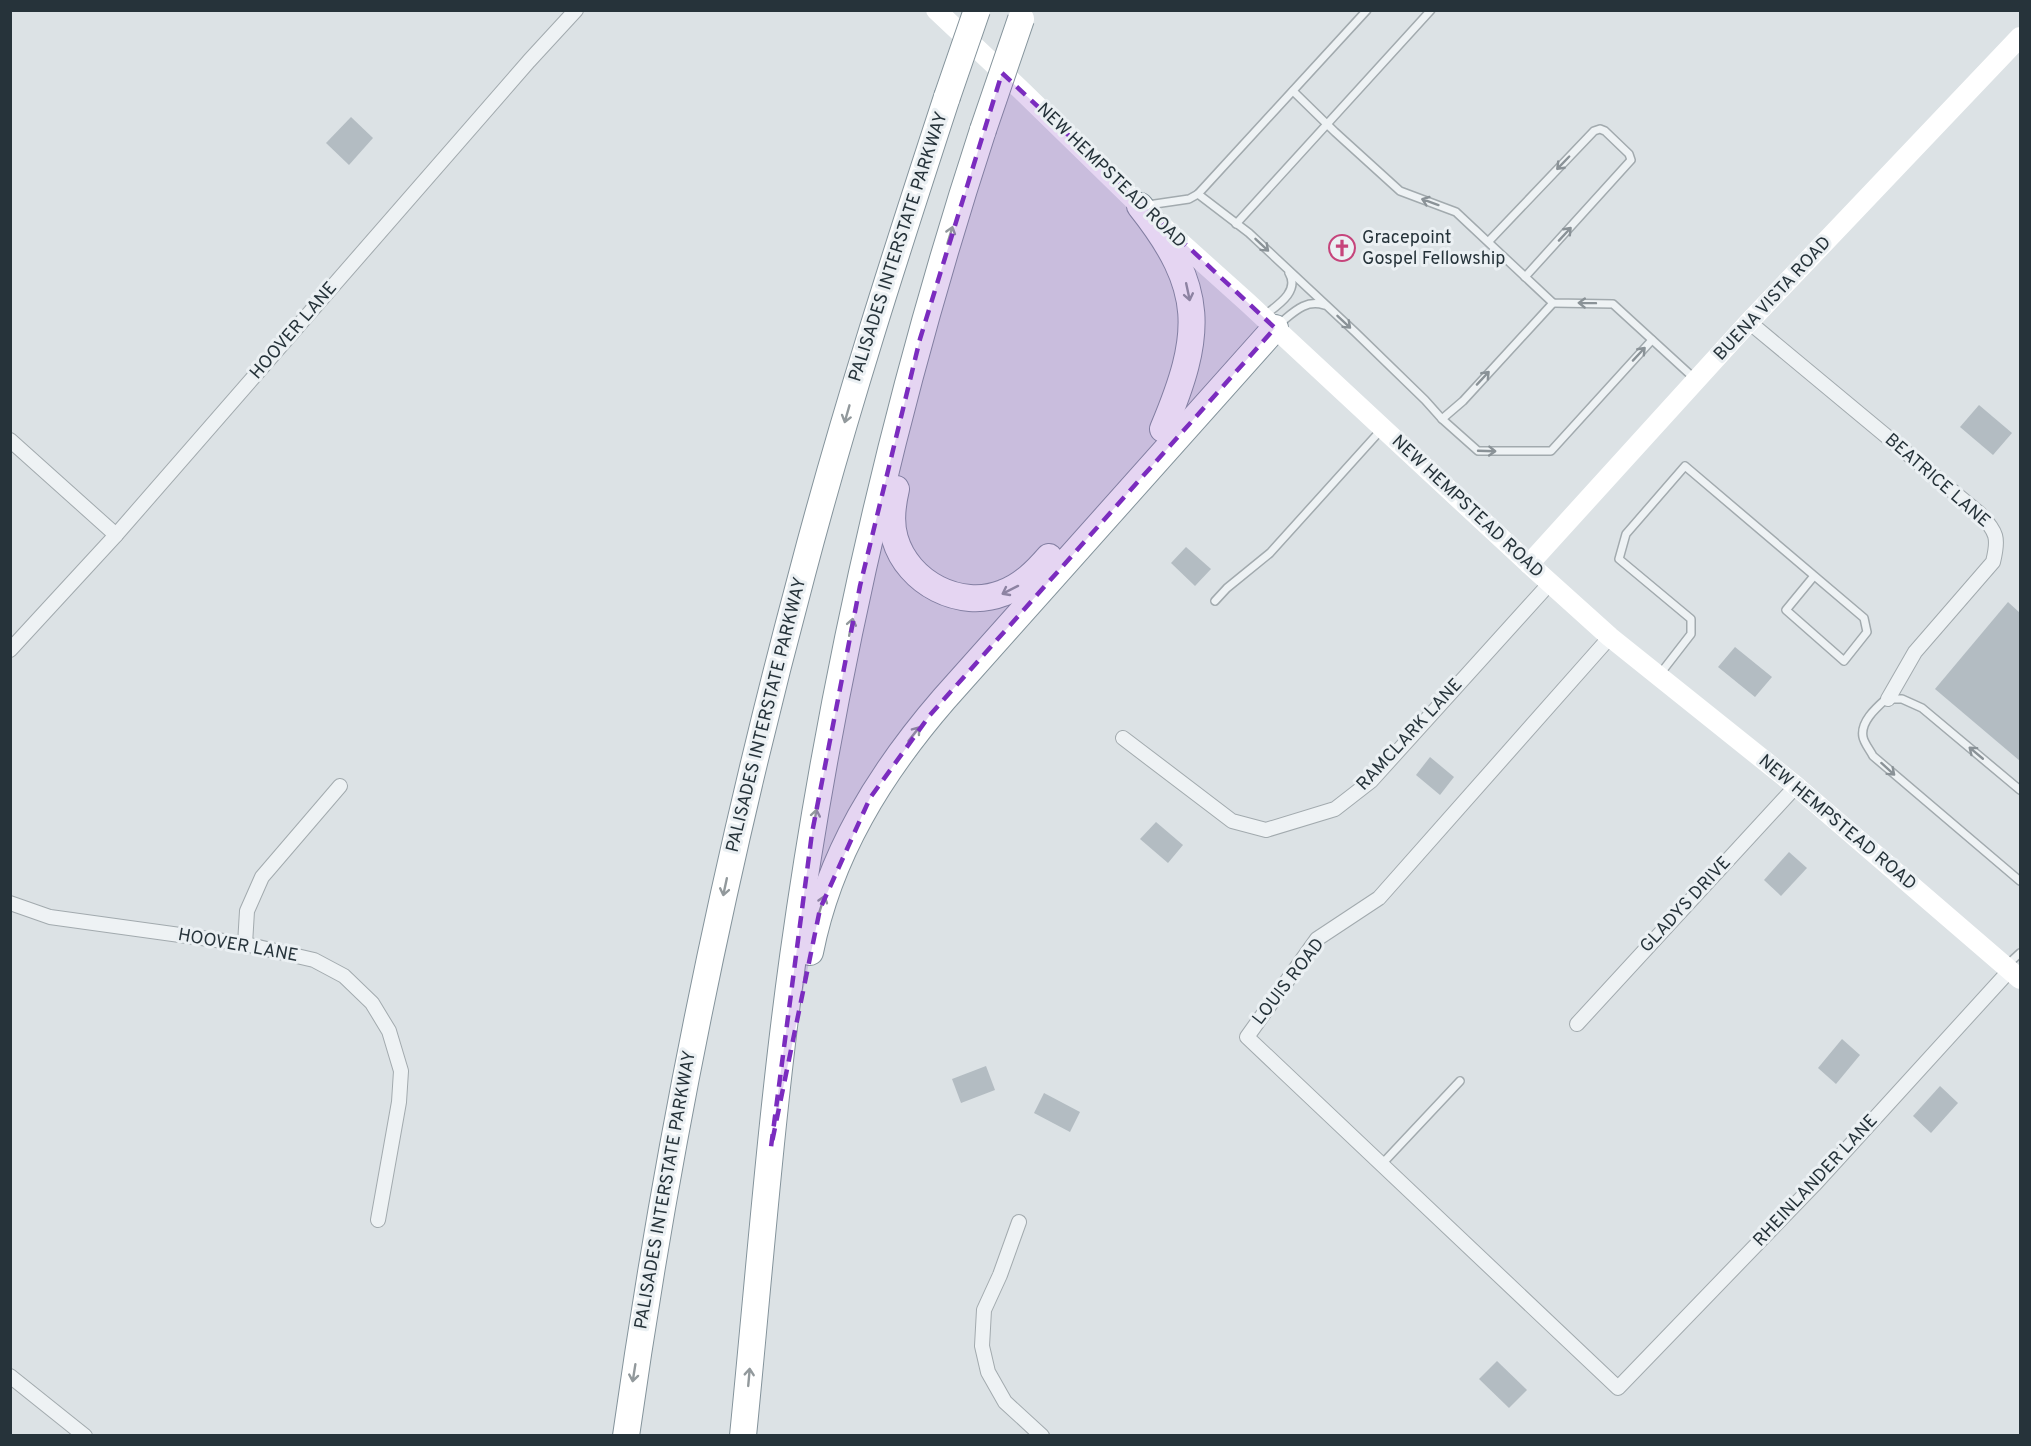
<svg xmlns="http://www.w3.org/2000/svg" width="2031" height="1446" viewBox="0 0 2031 1446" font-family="Overpass,sans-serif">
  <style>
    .building { fill: #b3bcc2 }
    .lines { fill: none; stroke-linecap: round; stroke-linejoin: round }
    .lane-casing { stroke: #a2aaae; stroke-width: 10 }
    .street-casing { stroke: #a2aaae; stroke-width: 16 }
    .highway-casing { stroke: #84939b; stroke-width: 28 }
    .lane { stroke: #eef2f4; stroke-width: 7 }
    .street { stroke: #eef2f4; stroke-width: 14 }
    .secondary { stroke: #fff; stroke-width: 20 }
    .highway { stroke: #fff; stroke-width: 26 }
    .highway-bridge-casing { stroke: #84939b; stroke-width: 28; stroke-linecap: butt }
    .highway-bridge { stroke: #fff; stroke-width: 26 }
    .oneway { stroke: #8a9297 }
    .oneway2 { stroke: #92999c }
    .marked { fill: #7b2cbf; fill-opacity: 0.2; stroke: #7b2cbf; stroke-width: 4.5; stroke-dasharray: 12 8; stroke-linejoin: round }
    .labels { text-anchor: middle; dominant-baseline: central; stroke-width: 6; stroke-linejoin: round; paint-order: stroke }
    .street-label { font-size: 18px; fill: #26333a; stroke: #ebf0f3 }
    .poi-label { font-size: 18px; fill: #26333a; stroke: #ebf0f3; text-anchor: start }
  </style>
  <rect width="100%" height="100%" fill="#dce2e5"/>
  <g class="building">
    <polygon points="351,117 373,138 349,165 326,143"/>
    <polygon points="1979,405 2012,433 1993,455 1960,427"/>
    <polygon points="1186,547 1211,569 1195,586 1171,563"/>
    <polygon points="2008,602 2020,613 2020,761 1935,689"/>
    <polygon points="1735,647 1772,677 1755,697 1718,667"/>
    <polygon points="1430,757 1454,777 1440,795 1416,775"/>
    <polygon points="1156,822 1183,845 1168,863 1140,839"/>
    <polygon points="1789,852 1807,868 1781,896 1764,880"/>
    <polygon points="1842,1039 1860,1055 1836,1084 1818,1068"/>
    <polygon points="986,1066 995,1090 961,1103 952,1079"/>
    <polygon points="1940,1086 1958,1103 1931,1133 1913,1116"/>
    <polygon points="1044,1093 1080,1112 1070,1132 1034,1113"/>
    <polygon points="1497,1361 1527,1390 1509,1408 1479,1379"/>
  </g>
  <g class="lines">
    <defs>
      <g id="lane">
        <polyline points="1293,91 1335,132 1400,191 1456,212 1553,303 1613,304 1695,379"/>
        <polyline points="1198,194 1249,233 1355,332 1425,400 1442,419 1478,451 1551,451 1652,340"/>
        <polyline points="1148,205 1189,199 1198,194 1367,10"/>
        <polyline points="1236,224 1431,10"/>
        <polyline points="1489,241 1594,131 1600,129 1605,131 1629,154 1631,160 1525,277"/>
        <path d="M1265,315c13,-10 35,-24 24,-42"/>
        <path d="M1279,324c14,-11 26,-25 45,-19"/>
        <polyline points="1442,419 1463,401 1553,303"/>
        <polyline points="1215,601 1227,588 1270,553 1381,430"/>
        <polyline points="1660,674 1691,634 1691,619 1619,559 1626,534 1685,466 1864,618 1867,632 1844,661 1786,610 1814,576"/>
        <path d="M2020,790l-98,-82 -20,-9h-16c-10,9 -26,23 -23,38 1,6 7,13 10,19l147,125"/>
        <polyline points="2007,965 2020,953"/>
        <polyline points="1381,1165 1460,1081"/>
      </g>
      <g id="street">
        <path d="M1749,322l231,192c17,18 19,24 13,48l-78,90 -27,47"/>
        <polyline points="10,440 116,535"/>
        <polyline points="1610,637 1379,898 1317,939 1247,1037 1618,1388 1814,1185 2010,970"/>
        <polyline points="10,650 116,535 529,61 576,10"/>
        <polyline points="1123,738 1232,821 1266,830 1335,809 1371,781 1550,583"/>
        <polyline points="10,903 50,917 245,944 314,960 344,976 372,1003 389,1031 401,1071 399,1102 378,1220"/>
        <polyline points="245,944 247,911 262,877 340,786"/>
        <polyline points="1577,1024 1796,786"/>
        <polyline points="1019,1222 1000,1275 984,1310 982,1346 988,1372 1005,1402 1042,1436"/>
        <polyline points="10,1376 85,1436"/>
      </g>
      <g id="highway">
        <path d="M1140,206c66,83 63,128 23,223"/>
        <path d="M896,489c-4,17 -6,34 -1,50 13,44 65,71 108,54 19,-7 33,-21 46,-36"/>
        <path d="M810,952c19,-97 70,-179 134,-253l331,-371"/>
        <path d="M626,1436c41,-291 100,-578 176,-862 42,-160 93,-318 145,-477"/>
        <path d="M743,1436c16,-160 28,-320 50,-479 39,-280 102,-558 190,-827"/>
      </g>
    </defs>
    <use href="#lane" class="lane-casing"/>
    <use href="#street" class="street-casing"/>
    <use href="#highway" class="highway-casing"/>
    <use href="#lane" class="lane"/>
    <use href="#street" class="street"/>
    <g class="secondary">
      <polyline points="936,10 1021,90 1140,206 1248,303 1529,564 1610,637 1796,786 2020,979"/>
      <polyline points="1529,564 1749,322 2020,37"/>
    </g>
    <use href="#highway" class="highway"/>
    <defs>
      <g id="highway-bridge">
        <polyline points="947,97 977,10"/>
        <polyline points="983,130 1021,19"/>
      </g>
    </defs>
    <use href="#highway-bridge" class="highway-bridge-casing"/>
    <use href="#highway-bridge" class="highway-bridge"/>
  </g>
  <defs><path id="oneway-shaft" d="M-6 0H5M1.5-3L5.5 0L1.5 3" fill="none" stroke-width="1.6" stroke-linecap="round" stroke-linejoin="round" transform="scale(1.5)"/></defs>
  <g class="oneway">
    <use href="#oneway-shaft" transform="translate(1563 163) rotate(134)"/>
    <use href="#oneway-shaft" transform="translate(1430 202) rotate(-160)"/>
    <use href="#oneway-shaft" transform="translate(1565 234) rotate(-47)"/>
    <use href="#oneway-shaft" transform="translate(1262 245) rotate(43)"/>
    <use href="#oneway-shaft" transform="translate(1587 303) rotate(-179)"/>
    <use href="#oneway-shaft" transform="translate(1344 322) rotate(43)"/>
    <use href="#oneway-shaft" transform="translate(1639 354) rotate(-47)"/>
    <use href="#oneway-shaft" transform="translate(1483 378) rotate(-47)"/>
    <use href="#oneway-shaft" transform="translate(1487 451) rotate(2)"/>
    <use href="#oneway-shaft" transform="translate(1976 753) rotate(-140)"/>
    <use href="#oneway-shaft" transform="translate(1888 769) rotate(42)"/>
  </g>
  <g class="oneway2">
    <use href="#oneway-shaft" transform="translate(950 235) rotate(-73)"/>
    <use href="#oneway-shaft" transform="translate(1188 292) rotate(78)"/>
    <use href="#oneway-shaft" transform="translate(847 414) rotate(106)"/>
    <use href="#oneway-shaft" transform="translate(1010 590) rotate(153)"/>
    <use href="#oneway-shaft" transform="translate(851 627) rotate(-78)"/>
    <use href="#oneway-shaft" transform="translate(914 734) rotate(-52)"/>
    <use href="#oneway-shaft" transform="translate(815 818) rotate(-80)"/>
    <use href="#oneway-shaft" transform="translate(725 887) rotate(102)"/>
    <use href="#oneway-shaft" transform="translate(822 904) rotate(-72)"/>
    <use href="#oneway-shaft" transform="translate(634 1373) rotate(99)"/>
    <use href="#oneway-shaft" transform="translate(749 1377) rotate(-85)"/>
  </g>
  <path class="marked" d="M1002,73l273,255 -345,387 -60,83 -50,111 -49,238 41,-314 48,-247 60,-247z"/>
  <defs>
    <symbol id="church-ring" viewBox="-11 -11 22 22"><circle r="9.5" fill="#ebf0f3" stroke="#c6447b" stroke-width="1.5"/><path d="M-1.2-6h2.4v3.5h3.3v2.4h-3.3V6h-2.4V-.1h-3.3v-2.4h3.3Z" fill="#c6447b"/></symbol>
  </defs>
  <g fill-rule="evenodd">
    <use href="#church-ring" x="1327" y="233" width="30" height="30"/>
  </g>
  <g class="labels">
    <g class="street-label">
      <text transform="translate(1111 176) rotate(44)">NEW HEMPSTEAD ROAD</text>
      <text transform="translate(899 247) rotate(-72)">PALISADES INTERSTATE PARKWAY</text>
      <text transform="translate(1773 299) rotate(-47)">BUENA VISTA ROAD</text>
      <text transform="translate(294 331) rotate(-49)">HOOVER LANE</text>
      <text transform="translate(1937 481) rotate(41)">BEATRICE LANE</text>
      <text transform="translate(1467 507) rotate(43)">NEW HEMPSTEAD ROAD</text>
      <text transform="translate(767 715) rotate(-76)">PALISADES INTERSTATE PARKWAY</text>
      <text transform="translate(1410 735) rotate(-47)">RAMCLARK LANE</text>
      <text transform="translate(1837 823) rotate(40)">NEW HEMPSTEAD ROAD</text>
      <text transform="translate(1686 905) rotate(-47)">GLADYS DRIVE</text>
      <text transform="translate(238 946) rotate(10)">HOOVER LANE</text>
      <text transform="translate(1289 982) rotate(-52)">LOUIS ROAD</text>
      <text transform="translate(1816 1181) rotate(-47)">RHEINLANDER LANE</text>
      <text transform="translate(666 1190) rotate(-80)">PALISADES INTERSTATE PARKWAY</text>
    </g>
    <g class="poi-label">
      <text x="1362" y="238">Gracepoint<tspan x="1362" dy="21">Gospel Fellowship</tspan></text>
    </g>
  </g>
  <rect width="2031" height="1446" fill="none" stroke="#26333a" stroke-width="24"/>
</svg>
